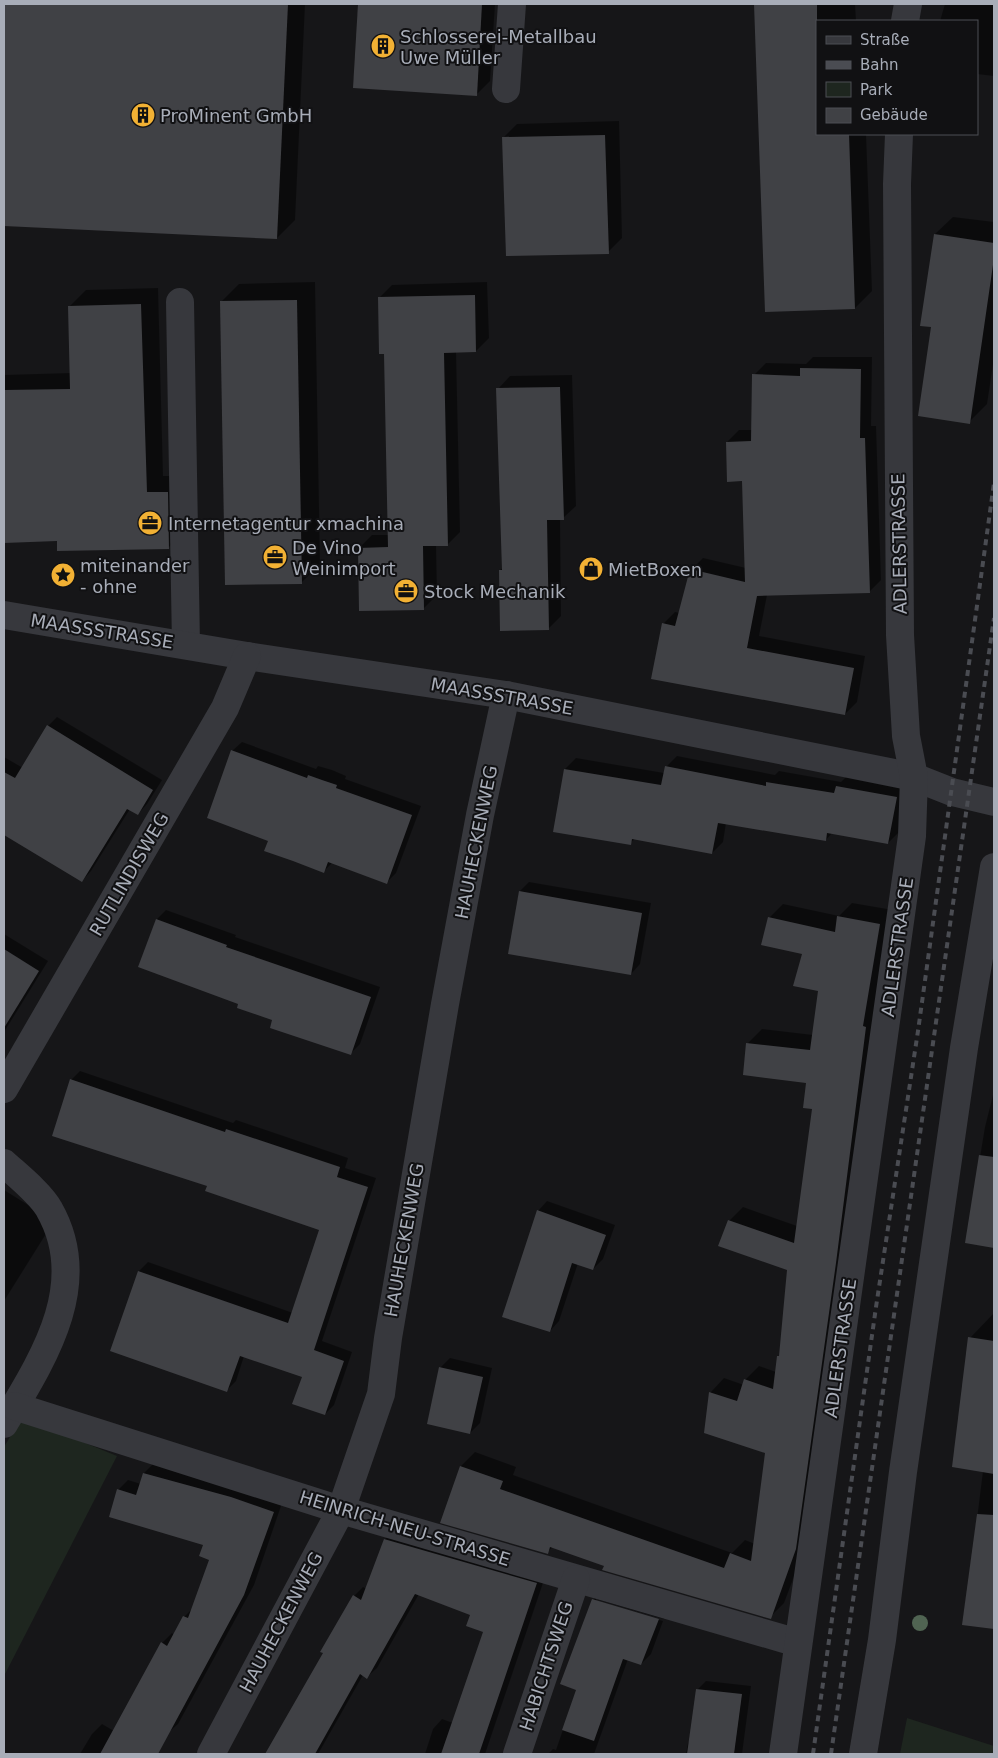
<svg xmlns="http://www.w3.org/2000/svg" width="998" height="1758" viewBox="0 0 998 1758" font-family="'DejaVu Sans',sans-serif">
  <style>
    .green { fill: #1e261f }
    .shadow { fill: #0007 }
    .building { fill: #404145 }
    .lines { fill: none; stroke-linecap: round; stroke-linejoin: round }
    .minor { stroke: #37383d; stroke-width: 28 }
    .rail { stroke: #4a4c52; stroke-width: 4; stroke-dasharray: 6 5; stroke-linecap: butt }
    .tree { fill: #506452 }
    .labels { text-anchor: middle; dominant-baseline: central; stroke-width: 4; stroke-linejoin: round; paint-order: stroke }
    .poi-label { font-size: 18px; fill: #a8adb8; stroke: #111113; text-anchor: start }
    .street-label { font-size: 18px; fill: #a8adb8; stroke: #111113 }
  </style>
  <rect width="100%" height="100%" fill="#161618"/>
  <g class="green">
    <polygon points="22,1417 117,1456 4,1676 4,1447"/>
    <polygon points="907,1718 994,1746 994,1754 900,1754"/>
  </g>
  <g class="shadow">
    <polygon points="4,4 305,4 295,220 277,238 4,224"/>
    <polygon points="359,4 495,4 490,81 476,95 354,87"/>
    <polygon points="756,4 855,4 856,21 817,21 817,134 866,134 872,291 855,308 766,311"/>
    <polygon points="945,4 994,4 994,76 977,74 977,21 940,21"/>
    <polygon points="619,121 622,238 608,252 503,138 517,124"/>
    <polygon points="953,217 994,222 994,358 987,404 969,422 932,326 935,234"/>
    <polygon points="315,282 320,564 302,582 221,302 239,284"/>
    <polygon points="487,282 489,338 476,351 456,351 460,532 447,545 436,545 437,595 424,608 359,548 372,535 389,535 385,353 379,298 392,285"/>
    <polygon points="158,288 163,476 184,476 185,531 168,548 59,540 4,541 4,375 71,373 69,307 86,290"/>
    <polygon points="813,357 872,357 871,426 876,426 881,580 869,592 767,595 759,636 865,656 857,702 845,714 663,624 675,612 680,613 691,570 703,558 746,568 744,480 727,442 739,430 753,430 754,375 766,363 806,364"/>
    <polygon points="572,375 576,506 563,518 560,518 561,616 548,629 500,570 503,568 498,389 510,376"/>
    <polygon points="57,717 162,780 147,804 138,814 130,809 91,871 82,881 4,834 4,757 23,768 48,726"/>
    <polygon points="242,742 316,769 318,766 332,770 346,776 345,779 421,806 396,873 386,883 332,863 324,871 269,840 232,751"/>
    <polygon points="677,756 775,775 779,771 841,782 848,775 907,786 899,832 888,843 832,833 826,840 726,823 723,842 712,853 636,838 630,843 565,769 576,758 664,773 666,767"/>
    <polygon points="529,882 651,903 640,964 631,974 520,891"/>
    <polygon points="852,903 893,910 810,1534 784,1603 770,1617 553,1547 547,1552 442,1522 461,1466 475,1452 516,1467 513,1475 732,1553 745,1540 755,1544 766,1452 706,1432 711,1392 724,1378 744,1385 745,1380 759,1366 776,1372 780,1354 788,1269 729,1221 743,1207 797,1226 813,1108 808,1082 748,1043 762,1029 813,1035 819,990 804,953 769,918 783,904 839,916"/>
    <polygon points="166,910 236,935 235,937 380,987 360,1044 350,1054 240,1003 157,919"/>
    <polygon points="4,934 48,961 4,1032"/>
    <polygon points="80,1071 233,1123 236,1120 348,1158 345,1168 376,1178 322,1341 352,1352 334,1405 325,1414 303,1376 244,1356 236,1381 227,1390 139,1271 148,1262 293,1313 321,1229 208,1185 71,1080"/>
    <polygon points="994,1091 994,1246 966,1242 985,1127"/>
    <polygon points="4,1190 54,1221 4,1301"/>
    <polygon points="547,1201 615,1225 603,1259 593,1269 578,1263 559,1321 550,1331 538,1211"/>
    <polygon points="993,1314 994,1314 994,1628 964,1624 983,1471 970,1338"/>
    <polygon points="450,1358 492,1368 480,1423 470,1433 440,1368"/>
    <polygon points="153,1464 282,1503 254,1585 178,1724 170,1731 157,1754 80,1754 92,1734 102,1724 114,1731 162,1643 172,1633 174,1635 184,1617 193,1608 210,1559 205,1544 118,1490 128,1480 141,1484 144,1473"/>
    <polygon points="395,1530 546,1574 485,1754 425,1754 433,1729 442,1719 453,1723 484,1631 471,1614 419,1594 377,1668 367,1677 363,1675 318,1754 267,1754 325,1653 354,1596 363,1587 367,1589 385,1539"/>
    <polygon points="602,1590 667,1609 664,1619 596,1599 596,1602 663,1621 651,1654 641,1664 628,1659 594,1754 548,1754 553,1749 556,1750 577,1689 593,1600"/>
    <polygon points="706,1681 751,1686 742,1754 686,1754 688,1743 691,1740 697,1690"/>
  </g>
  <g class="building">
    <polygon points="4,4 288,4 277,239 4,226"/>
    <polygon points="358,4 482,4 477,96 353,88"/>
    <polygon points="754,4 817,4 817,134 849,134 855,309 765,312"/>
    <polygon points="605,135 609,254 506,256 502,137"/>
    <polygon points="934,234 994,243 994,258 970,424 918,416 931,327 920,326"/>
    <polygon points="475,295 476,352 444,353 448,546 423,546 424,610 359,611 358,548 388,547 384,354 379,354 378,297"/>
    <polygon points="297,300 302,584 225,585 220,301"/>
    <polygon points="141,304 147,492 168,492 169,549 57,551 57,541 4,543 4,390 70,389 68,306"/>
    <polygon points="800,368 861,369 860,438 865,438 870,593 757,596 747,648 854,668 845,715 651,679 662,623 675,626 690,569 745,582 742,481 727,482 726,442 751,441 752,374 800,376"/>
    <polygon points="560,387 564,520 547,520 549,630 500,631 499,570 502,570 496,388"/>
    <polygon points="47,725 153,790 138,815 127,809 82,882 4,835 4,772 15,778"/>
    <polygon points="231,750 307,778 308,775 322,780 337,785 336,788 412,815 387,884 328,862 324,873 293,861 264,851 268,841 207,818"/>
    <polygon points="665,766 766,786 766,782 834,793 836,786 897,797 888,844 827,833 826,841 718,823 712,854 632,839 631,845 553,832 564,769 661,785"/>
    <polygon points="519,891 642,913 631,975 508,954"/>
    <polygon points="837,916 880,924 863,1026 866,1027 836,1263 796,1549 771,1619 602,1570 604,1566 550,1547 548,1554 440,1523 460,1466 503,1481 500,1489 724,1568 730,1553 751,1561 765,1453 704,1433 709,1392 737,1401 744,1379 773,1389 777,1356 779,1356 787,1270 718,1246 728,1220 794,1243 812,1109 803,1108 806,1083 743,1075 746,1043 810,1050 818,991 793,986 802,954 761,945 768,917 835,932"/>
    <polygon points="156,919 227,945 226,947 371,997 351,1055 270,1028 272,1020 237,1008 238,1004 138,967"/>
    <polygon points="4,949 39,971 4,1028"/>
    <polygon points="70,1079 225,1132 226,1129 340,1167 337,1177 368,1187 314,1350 344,1361 325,1415 292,1404 302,1377 240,1356 227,1392 110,1351 138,1271 288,1323 319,1230 205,1191 207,1186 52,1136"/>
    <polygon points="979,1155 994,1157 994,1248 965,1243"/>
    <polygon points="537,1210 606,1235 593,1270 572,1263 550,1332 502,1317"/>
    <polygon points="968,1337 994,1341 994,1474 952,1467"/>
    <polygon points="439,1367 483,1377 470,1434 427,1424"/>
    <polygon points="143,1473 231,1497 274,1512 244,1595 158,1754 100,1754 161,1642 167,1646 183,1616 188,1618 209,1560 199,1556 203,1545 109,1517 117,1489 136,1495"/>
    <polygon points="977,1514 994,1515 994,1629 962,1625"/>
    <polygon points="384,1539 537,1583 479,1754 441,1754 483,1632 466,1626 470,1615 415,1594 367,1679 360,1674 315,1754 265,1754 323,1653 320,1652 353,1595 361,1600"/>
    <polygon points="592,1599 659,1619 641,1665 623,1659 594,1741 562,1730 576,1690 560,1684"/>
    <polygon points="696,1689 742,1694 734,1754 687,1754"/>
  </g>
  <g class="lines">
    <g class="minor">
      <polyline points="905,21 908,4"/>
      <polyline points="506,89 512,4"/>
      <polyline points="180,302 186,645"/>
      <polyline points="4,615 247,656 506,695 914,777 952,792 994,802"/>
      <polyline points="4,1089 225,708 247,656"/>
      <path d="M4,1163c13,12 37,31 45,46 43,75 -6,150 -45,215"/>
      <polyline points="14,1406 341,1510 798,1643"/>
      <polyline points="211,1754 341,1510 381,1394 388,1338 445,1004 480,815 506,695"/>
      <polyline points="517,1754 576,1579"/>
      <polyline points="783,1754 912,836 914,777 906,736 900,635 897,184 899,134"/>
      <polyline points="863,1754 882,1640 903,1472 964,1048 994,867"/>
    </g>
    <g class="rail">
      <polyline points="813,1754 876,1307 918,1031 994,483"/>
      <polyline points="831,1754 994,618"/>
    </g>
  </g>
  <circle class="tree" cx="920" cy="1623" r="8"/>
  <defs>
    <symbol id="building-disc" viewBox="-11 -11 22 22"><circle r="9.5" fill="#f2b134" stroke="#111113"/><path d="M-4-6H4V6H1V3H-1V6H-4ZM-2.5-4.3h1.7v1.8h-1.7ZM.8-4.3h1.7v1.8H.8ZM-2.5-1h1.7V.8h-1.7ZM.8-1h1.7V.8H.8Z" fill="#111"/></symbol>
    <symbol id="office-disc" viewBox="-11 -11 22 22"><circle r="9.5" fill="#f2b134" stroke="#111113"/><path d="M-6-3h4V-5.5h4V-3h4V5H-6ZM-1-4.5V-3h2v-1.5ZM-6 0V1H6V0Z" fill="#111"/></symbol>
    <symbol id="shop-disc" viewBox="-11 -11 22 22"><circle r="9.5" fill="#f2b134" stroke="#111113"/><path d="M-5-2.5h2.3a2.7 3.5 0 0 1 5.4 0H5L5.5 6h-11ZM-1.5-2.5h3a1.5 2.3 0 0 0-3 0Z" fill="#111"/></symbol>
    <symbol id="sight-disc" viewBox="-11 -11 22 22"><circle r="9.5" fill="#f2b134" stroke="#111113"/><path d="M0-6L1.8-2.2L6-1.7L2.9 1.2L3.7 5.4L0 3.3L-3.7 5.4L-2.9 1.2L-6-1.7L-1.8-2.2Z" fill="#111"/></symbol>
  </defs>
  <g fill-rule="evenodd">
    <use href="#building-disc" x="369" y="32" width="28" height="28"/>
    <use href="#building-disc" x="129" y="101" width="28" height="28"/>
    <use href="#office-disc" x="136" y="509" width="28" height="28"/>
    <use href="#office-disc" x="261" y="543" width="28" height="28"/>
    <use href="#shop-disc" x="577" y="555" width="28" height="28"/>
    <use href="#sight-disc" x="49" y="561" width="28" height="28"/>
    <use href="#office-disc" x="392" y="577" width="28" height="28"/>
  </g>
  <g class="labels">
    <g class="poi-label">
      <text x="400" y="36">Schlosserei-Metallbau<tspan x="400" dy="21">Uwe Müller</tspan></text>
      <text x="160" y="115">ProMinent GmbH</text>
      <text x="168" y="523">Internetagentur xmachina</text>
      <text x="292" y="547">De Vino<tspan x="292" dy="21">Weinimport</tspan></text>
      <text x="80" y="565">miteinander<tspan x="80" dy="21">- ohne</tspan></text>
      <text x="608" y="569">MietBoxen</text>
      <text x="424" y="591">Stock Mechanik</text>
    </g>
    <g class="street-label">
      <text transform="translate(899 544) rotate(-91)">ADLERSTRASSE</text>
      <text transform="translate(102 631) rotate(9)">MAASSSTRASSE</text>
      <text transform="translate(502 696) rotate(10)">MAASSSTRASSE</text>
      <text transform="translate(476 842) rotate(-79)">HAUHECKENWEG</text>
      <text transform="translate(129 874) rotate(-60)">RUTLINDISWEG</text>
      <text transform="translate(897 947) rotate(-82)">ADLERSTRASSE</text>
      <text transform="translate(404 1240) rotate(-80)">HAUHECKENWEG</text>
      <text transform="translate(840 1348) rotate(-82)">ADLERSTRASSE</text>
      <text transform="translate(405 1528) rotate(17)">HEINRICH-NEU-STRASSE</text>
      <text transform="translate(281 1622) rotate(-62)">HAUHECKENWEG</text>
      <text transform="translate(546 1666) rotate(-72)">HABICHTSWEG</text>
    </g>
  </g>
  <rect width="998" height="1758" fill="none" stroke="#a8adb8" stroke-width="10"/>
  <rect x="816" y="20" width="162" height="115" fill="#111113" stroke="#4d4f55"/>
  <rect x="826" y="36" width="25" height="8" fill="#37383d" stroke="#4d4f55"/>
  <text x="860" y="45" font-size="15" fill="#a8adb8">Straße</text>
  <rect x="826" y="61" width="25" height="8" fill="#4a4c52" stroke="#4d4f55"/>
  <text x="860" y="70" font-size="15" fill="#a8adb8">Bahn</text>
  <rect x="826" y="82" width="25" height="15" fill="#1e261f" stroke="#4d4f55"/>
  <text x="860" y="95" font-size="15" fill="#a8adb8">Park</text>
  <rect x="826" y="108" width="25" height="15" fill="#404145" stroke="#4d4f55"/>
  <text x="860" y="120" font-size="15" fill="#a8adb8">Gebäude</text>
</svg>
